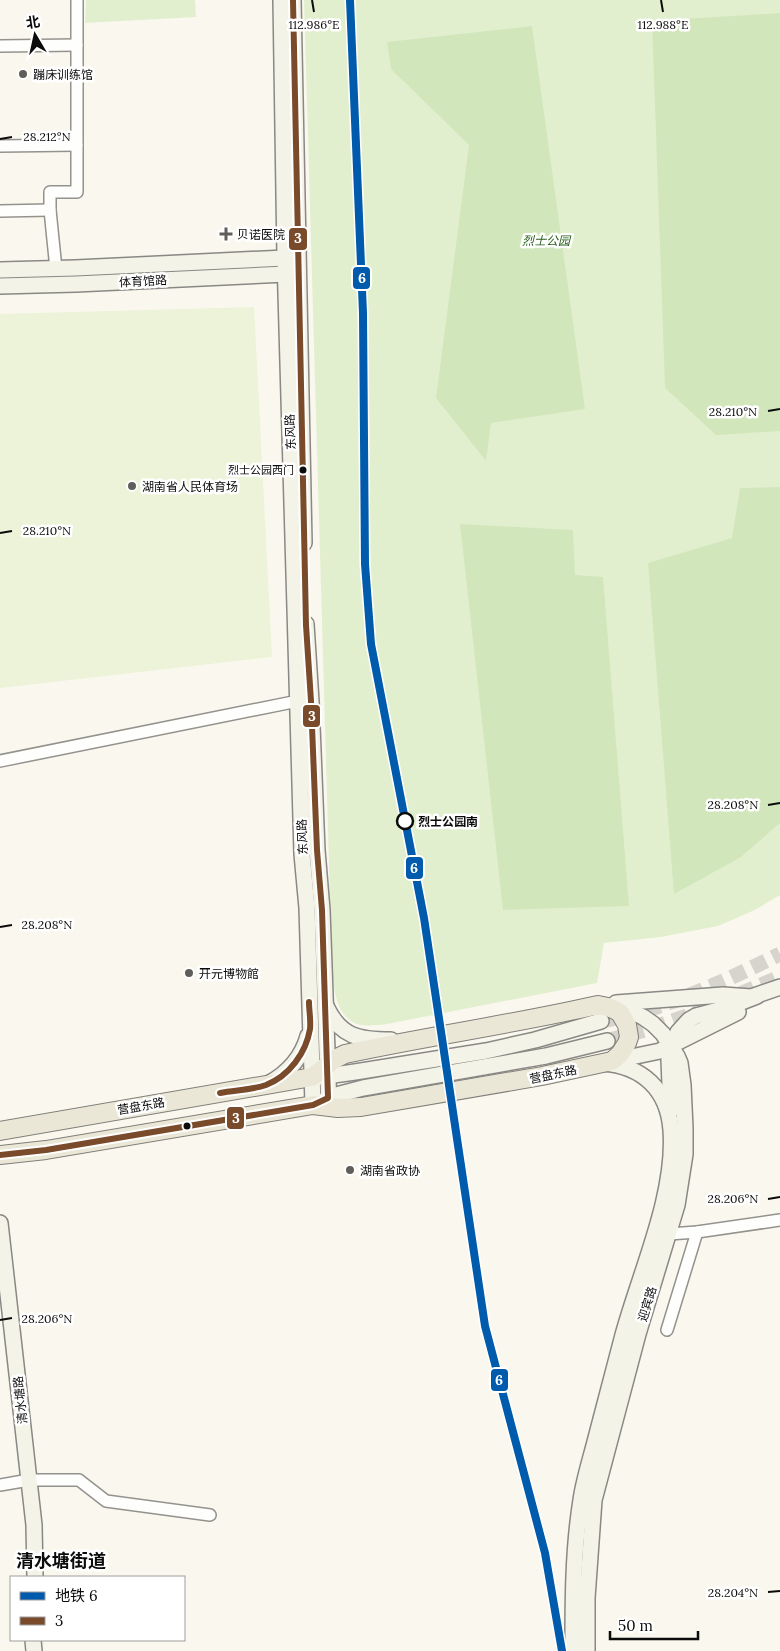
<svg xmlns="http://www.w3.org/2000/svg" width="780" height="1651" viewBox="0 0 780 1651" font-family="Lora,'Noto Sans SC',serif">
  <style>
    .green { fill: #e2efce }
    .forest { fill: #d2e6bc }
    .pitch { fill: #ecf3d8 }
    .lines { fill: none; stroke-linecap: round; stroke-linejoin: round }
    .secondary-tunnel { stroke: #d6d4cc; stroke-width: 15; stroke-dasharray: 15 8; stroke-linecap: butt }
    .street-casing { stroke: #93928d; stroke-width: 14 }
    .secondary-casing { stroke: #898884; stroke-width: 18 }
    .primary-casing { stroke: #807f7a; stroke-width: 20 }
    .street { stroke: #fefefc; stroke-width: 11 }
    .secondary { stroke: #f4f3e8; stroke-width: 15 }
    .primary { stroke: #ebe7d7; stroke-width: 18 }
    .bus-1-casing { stroke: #fff; stroke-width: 10 }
    .bus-1 { stroke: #7a4b2a; stroke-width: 6 }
    .metro-1-casing { stroke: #fff; stroke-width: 11 }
    .metro-1 { stroke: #005bac; stroke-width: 8 }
    .ticks { fill: none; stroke: #0b0b0b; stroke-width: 2 }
    .poi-dot { fill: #5f5e5a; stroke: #fff; stroke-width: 2 }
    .bus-dot { fill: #0b0b0b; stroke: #fff; stroke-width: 2 }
    .stop-dot { fill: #fff; stroke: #0b0b0b; stroke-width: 2.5 }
    .labels { text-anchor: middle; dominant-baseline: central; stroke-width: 5; stroke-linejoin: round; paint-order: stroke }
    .bus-label { font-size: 11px; fill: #0b0b0b; stroke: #fff; text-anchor: end }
    .poi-label { font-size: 12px; fill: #0b0b0b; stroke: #fff; text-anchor: start }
    .park-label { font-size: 12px; font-style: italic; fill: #29611d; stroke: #fff }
    .street-label { font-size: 12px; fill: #0b0b0b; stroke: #fff }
    .stop-label { font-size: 12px; font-weight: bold; fill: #0b0b0b; stroke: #fff; text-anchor: start }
    .district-label { font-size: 18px; font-weight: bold; fill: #0b0b0b; stroke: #fff }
    .ticks-label { font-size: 12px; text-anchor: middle; fill: #0b0b0b; stroke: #fff; stroke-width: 5; stroke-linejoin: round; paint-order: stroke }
    .line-badge { stroke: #fff; stroke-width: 2 }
    .badge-label { font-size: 14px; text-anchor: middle; font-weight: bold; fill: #fff }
  </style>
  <rect width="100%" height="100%" fill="#faf8ee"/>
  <g class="green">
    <polygon points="86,0 195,0 196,17 85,23"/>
    <path d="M304,0h476v895l-25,15 -37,16 -57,11 -57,6 -7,40 -210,41c-11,1 -27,4 -36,-3 -16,-11 -17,-34 -19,-52z"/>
  </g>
  <g class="forest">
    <polygon points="780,13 780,431 716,435 665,388 652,21"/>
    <polygon points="532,26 585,409 491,423 486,461 436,398 469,145 391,69 387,42"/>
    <polygon points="780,487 780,823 741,857 674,894 648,563 732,538 740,488"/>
    <polygon points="460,524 573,530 575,575 603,577 629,906 503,910"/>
  </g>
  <polygon class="pitch" points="254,307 272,657 0,688 0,314"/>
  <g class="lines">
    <g class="secondary-tunnel">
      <polyline points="740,994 780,977"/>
      <path d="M601,1021c63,-11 122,-39 179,-67"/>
      <polyline points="607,1041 658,1026 698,1012"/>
    </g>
    <defs>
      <g id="street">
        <polyline points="0,46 77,45"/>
        <polyline points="0,146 77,145"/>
        <polyline points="0,211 50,210"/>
        <polyline points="56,269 50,210 50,192 77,192 77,0"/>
        <polyline points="0,761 298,701"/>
        <polyline points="669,1234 697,1232 780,1220"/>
        <polyline points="667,1330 697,1232"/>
        <polyline points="0,1485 29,1480 79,1480 106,1501 210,1515"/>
      </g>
      <g id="secondary">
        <polyline points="281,0 285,258 302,854 307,908 313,1105 340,1094 363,1088 546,1056 607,1041"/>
        <polyline points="293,0 304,543"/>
        <polyline points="0,270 75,268 285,258"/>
        <polyline points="0,286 76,284 286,274"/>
        <polyline points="306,624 311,701 317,850 322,910 329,1107"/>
        <polyline points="616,1003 723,995 751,997 780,987"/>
        <path d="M326,1006c14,31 33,34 65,34"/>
        <polyline points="612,1061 660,1051 738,1012"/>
        <polyline points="319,1077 355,1072 486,1051 535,1040 601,1021"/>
        <path d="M268,1084c20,-11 34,-26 40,-48"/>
        <polyline points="671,1110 669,1060 672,1046 678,1032 689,1020 696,1016 726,1008 757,996"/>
        <polyline points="0,1223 34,1525 35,1577"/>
        <polyline points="33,1640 34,1651"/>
        <path d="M573,1651c0,-50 0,-101 8,-151 3,-21 10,-42 15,-62 9,-35 18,-69 27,-103 17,-63 53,-140 48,-205 -3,-41 -29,-64 -68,-67"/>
        <polyline points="587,1651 587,1598 594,1500 638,1334 677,1205 685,1154 685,1128 683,1085 680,1063 677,1056 663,1034 653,1024 643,1017 630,1011 609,1006"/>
      </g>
      <path id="primary" d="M0,1131l312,-54 23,-18 10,-5c84,-18 169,-30 253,-49l10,2 7,3 5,3 7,12 2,12 -2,6 -7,11 -8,7 -70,15 -181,31 -23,1 -25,-3 -267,45 -46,5"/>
    </defs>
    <use href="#street" class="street-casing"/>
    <use href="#secondary" class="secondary-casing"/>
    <use href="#primary" class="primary-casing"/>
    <use href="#street" class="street"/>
    <use href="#secondary" class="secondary"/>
    <use href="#primary" class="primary"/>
    <defs>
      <g id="bus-1">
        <path d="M220,1093c15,-3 32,-3 46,-8 23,-9 40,-32 44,-56 1,-9 -1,-18 -1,-27"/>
        <polyline points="0,1155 46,1150 313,1105 328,1098 322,910 317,850 311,701 306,625 293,0"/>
      </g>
    </defs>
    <use href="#bus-1" class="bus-1-casing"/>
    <use href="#bus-1" class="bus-1"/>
    <defs>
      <polyline id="metro-1" points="350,0 363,313 365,564 371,644 424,918 485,1326 545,1553 562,1651"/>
    </defs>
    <use href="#metro-1" class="metro-1-casing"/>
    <use href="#metro-1" class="metro-1"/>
  </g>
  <path class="ticks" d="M312,0l2,12M661,0l2,12M0,139l12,-2M768,411l12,-2M0,533l12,-2M768,805l12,-2M0,927l12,-2M768,1199l12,-2M0,1320l12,-2M768,1592l12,-1"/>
  <g class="poi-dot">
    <circle cx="23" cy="74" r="5"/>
    <path d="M223.5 226.5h5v5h5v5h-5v5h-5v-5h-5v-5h5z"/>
    <circle cx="132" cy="486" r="5"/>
    <circle cx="189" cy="973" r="5"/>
    <circle cx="350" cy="1170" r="5"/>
  </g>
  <g class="bus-dot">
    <circle cx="303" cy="470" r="4.5"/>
    <circle cx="187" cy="1126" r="4.5"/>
  </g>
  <circle class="stop-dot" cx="405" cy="821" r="8"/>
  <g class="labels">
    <g class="bus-label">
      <text x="294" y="470">烈士公园西门</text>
    </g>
    <g class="poi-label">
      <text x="33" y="74">蹦床训练馆</text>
      <text x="237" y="234">贝诺医院</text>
      <text x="142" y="486">湖南省人民体育场</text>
      <text x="199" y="973">开元博物館</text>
      <text x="360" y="1170">湖南省政协</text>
    </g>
    <g class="park-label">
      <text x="546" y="240">烈士公园</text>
    </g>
    <g class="street-label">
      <text transform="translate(143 281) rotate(-3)">体育馆路</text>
      <text transform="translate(290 432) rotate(-92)">东风路</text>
      <text transform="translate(302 837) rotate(-92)">东风路</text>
      <text transform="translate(553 1074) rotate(-12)">营盘东路</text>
      <text transform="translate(141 1106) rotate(-10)">营盘东路</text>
      <text transform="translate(647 1304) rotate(-73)">迎宾路</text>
      <text transform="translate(20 1400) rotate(-96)">清水塘路</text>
    </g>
    <g class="stop-label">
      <text x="418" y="821">烈士公园南</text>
    </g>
    <g class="district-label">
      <text x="61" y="1560">清水塘街道</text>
    </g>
  </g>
  <g class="ticks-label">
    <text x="663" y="29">112.988°E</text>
    <text x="314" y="29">112.986°E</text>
    <text x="47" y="141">28.212°N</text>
    <text x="733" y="416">28.210°N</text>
    <text x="47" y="535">28.210°N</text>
    <text x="733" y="809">28.208°N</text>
    <text x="47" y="929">28.208°N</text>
    <text x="733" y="1203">28.206°N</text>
    <text x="47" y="1323">28.206°N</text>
    <text x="733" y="1597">28.204°N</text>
  </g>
  <g class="line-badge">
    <rect x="288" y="227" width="20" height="24" rx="5" fill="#7a4b2a"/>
    <rect x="352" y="266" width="19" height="24" rx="5" fill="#005bac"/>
    <rect x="302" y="704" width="19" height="24" rx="5" fill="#7a4b2a"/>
    <rect x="405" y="856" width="19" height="24" rx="5" fill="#005bac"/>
    <rect x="226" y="1106" width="19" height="24" rx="5" fill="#7a4b2a"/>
    <rect x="490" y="1368" width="19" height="24" rx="5" fill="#005bac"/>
  </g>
  <g class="badge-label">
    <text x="298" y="243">3</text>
    <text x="362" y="283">6</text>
    <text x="312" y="721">3</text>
    <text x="414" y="873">6</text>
    <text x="236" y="1123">3</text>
    <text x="499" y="1385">6</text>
  </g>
  <rect x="10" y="1576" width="175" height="65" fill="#ffffff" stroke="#9d9d9d"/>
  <rect x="20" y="1592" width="25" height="8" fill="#005bac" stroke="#9d9d9d"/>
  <text x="55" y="1601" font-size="15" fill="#0b0b0b">地铁 6</text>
  <rect x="20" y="1617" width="25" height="8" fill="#7a4b2a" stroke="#9d9d9d"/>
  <text x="55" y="1626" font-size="15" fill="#0b0b0b">3</text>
  <g transform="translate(35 35) rotate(351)" stroke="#ffffff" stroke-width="4" paint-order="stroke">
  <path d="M0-4L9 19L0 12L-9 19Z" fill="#0b0b0b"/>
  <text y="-8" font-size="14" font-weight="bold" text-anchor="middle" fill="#0b0b0b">北</text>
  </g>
  <path d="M610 1631v8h88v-8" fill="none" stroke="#0b0b0b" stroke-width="2.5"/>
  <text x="618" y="1631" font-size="15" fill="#0b0b0b" stroke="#ffffff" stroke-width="4" paint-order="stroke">50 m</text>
</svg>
